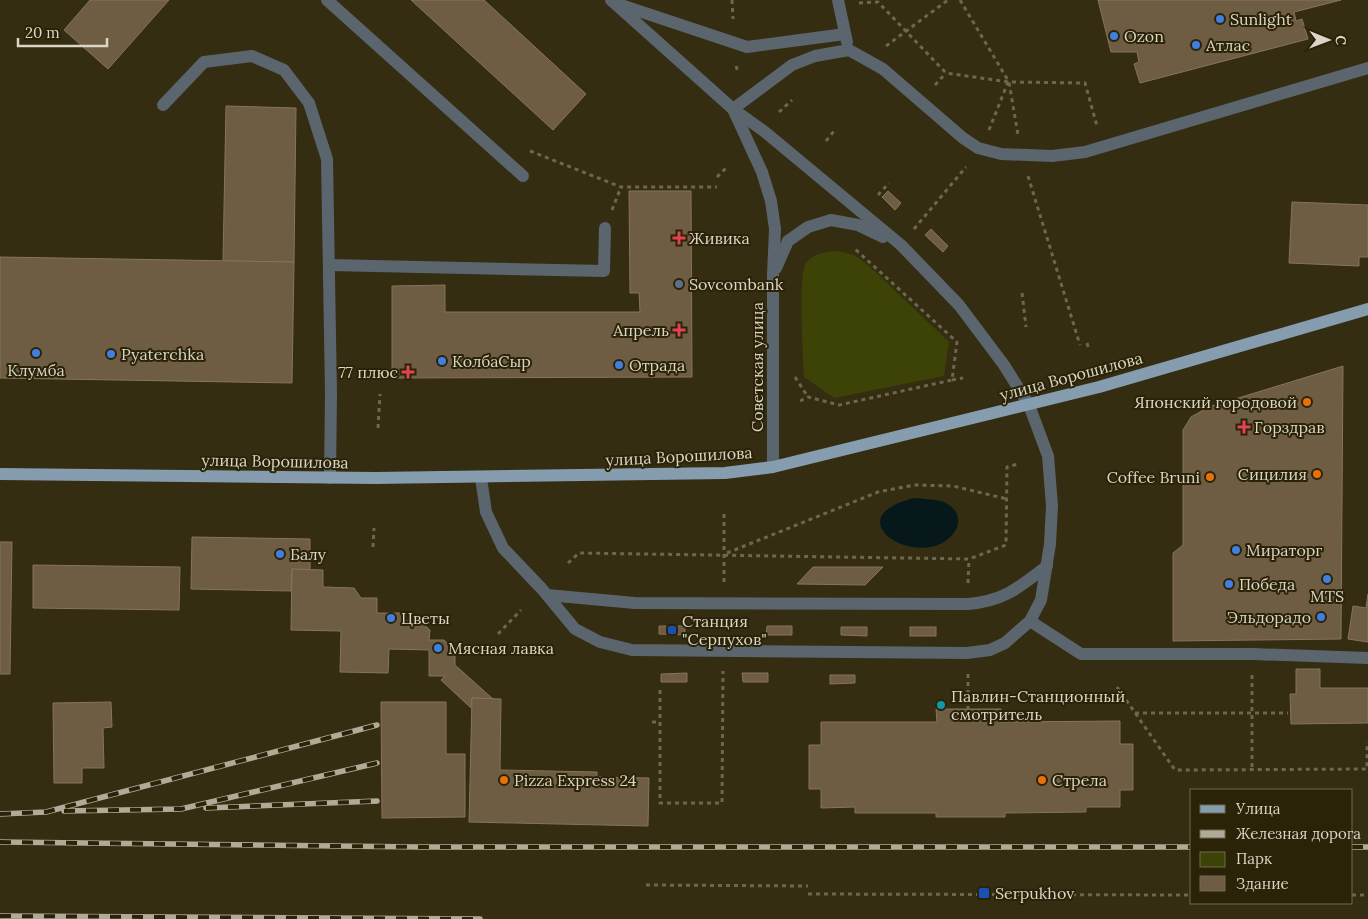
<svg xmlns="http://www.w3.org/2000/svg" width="1368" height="919" viewBox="0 0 1368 919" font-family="Lora,serif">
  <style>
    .green { fill: #3d4207 }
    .water { fill: #07181b }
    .building { fill: #6e5c43; stroke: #86755b }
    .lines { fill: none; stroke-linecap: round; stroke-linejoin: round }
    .path { stroke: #6d6750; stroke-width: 3; stroke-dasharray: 4 4; stroke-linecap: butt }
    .minor { stroke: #5a656e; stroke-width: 12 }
    .major { stroke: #869daf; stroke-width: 12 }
    .rail-casing { stroke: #b0aa98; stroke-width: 5.5 }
    .rail { stroke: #2a2307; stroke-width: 4; stroke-dasharray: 11; stroke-linecap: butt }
    .shop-dot { fill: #3f7fe0; stroke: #2a2307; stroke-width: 2 }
    .health-dot { fill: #e0444e; stroke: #2a2307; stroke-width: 2 }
    .service-dot { fill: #5c6f8a; stroke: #2a2307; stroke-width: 2 }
    .food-dot { fill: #e8710a; stroke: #2a2307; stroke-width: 2 }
    .transit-dot { fill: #1a4fb4; stroke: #2a2307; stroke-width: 2 }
    .culture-dot { fill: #0f9aa8; stroke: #2a2307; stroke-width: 2 }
    .labels { text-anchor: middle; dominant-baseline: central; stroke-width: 4; stroke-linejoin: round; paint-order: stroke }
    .poi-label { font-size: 16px; fill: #dad5c6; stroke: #2a2307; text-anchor: start }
    .street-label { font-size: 16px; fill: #dad5c6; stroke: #2a2307 }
  </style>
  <rect width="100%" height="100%" fill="#342d11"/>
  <path class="green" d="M838,251l16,4 13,9 82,78 -5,34 -110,22 -30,-21c-1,-20 -6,-102 2,-114 7,-10 20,-11 32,-12z"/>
  <path class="water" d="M914,498c9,1 18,1 27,3 20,7 23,25 7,38 -34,29 -113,-21 -34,-41z"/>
  <g class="building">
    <polygon points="90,0 169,0 108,69 64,30"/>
    <polygon points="411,0 484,0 586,94 553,130"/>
    <polygon points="1098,0 1341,0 1294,12 1296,21 1302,19 1308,39 1140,83 1134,64 1139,62 1137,52 1111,52"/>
    <polygon points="226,106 296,108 294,262 223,261"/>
    <polygon points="629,191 691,191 692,377 392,378 392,286 445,285 445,312 640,312 639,293 630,293"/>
    <polygon points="888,191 901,203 895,210 882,197"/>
    <polygon points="1292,202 1368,205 1368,257 1359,257 1359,266 1289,263"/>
    <polygon points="931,229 948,246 943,252 925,235"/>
    <polygon points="0,257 294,262 292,383 0,378"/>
    <polygon points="1343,366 1341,639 1173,641 1173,553 1183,545 1183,430 1191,417 1209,407"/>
    <polygon points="192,537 310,539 310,570 292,569 291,591 191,589"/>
    <polygon points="0,542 12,542 10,674 0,674"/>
    <polygon points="33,565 180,567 179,610 33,608"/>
    <polygon points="813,567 883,567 865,585 797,584"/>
    <polygon points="292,569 323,570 323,587 354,588 361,598 377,598 377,613 403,613 403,621 420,621 430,630 429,640 444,640 455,650 455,665 493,699 472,698 471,708 441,680 445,676 429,676 429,650 389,649 388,673 340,672 341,631 291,630"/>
    <polygon points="1368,594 1368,642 1348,639 1353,606 1366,608"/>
    <polygon points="659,626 685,626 685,635 659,634"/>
    <polygon points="767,626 792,626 792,635 766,635"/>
    <polygon points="841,627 867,627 867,636 841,635"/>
    <rect x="910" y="627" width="26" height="9"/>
    <polygon points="1296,669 1320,669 1320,688 1368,688 1368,723 1291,724 1290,694 1296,694"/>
    <polygon points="687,673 687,682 661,682 661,674"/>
    <polygon points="742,673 768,673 768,682 743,682"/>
    <polygon points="830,675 855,675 855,683 830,684"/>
    <polygon points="472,698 501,699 500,770 597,772 597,777 649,778 648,826 469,822"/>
    <polygon points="111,702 112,727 103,728 104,768 82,768 82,783 54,783 53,703"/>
    <polygon points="381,702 446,702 446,754 465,754 465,817 382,818"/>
    <polygon points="936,709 1001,709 1001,722 1120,721 1120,744 1133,744 1133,790 1120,790 1120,807 1086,807 1086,812 1005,813 1005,817 936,817 936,813 855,813 855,807 821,808 821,789 809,789 809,745 821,745 821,722 937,722"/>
  </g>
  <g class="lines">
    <g class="path">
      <polyline points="732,0 733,19"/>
      <polyline points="960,0 1009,82 1018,135"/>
      <polyline points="859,3 878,2 946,73 1009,82 1085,83 1097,126"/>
      <polyline points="886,46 948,0"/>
      <polyline points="736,66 738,72"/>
      <polyline points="935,85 946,73"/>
      <polyline points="779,112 792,100"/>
      <polyline points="989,130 1008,82"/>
      <polyline points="826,141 834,131"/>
      <polyline points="530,151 621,187 717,187"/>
      <polyline points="1028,176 1080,345"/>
      <polyline points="717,177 728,166"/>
      <polyline points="878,195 889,183"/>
      <polyline points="612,210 621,187"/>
      <polyline points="914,229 966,167"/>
      <polyline points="1022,293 1026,327"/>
      <polyline points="1087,343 1089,350"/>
      <polyline points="795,377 808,397"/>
      <polyline points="952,380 963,378"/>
      <polyline points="800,401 808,397 839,405 952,380 957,342 855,249"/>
      <polyline points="378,428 380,394"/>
      <polyline points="373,547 374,528"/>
      <polyline points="727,553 878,492 915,485 953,486 1007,499"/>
      <polyline points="568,563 579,553 969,559 1006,545 1007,467 1018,464"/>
      <polyline points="724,582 724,514"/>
      <polyline points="968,583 969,559"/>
      <polyline points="498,634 521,610"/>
      <polyline points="968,674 968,709"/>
      <polyline points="1252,675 1252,769"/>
      <polyline points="1117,687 1175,770 1367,769 1367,742"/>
      <polyline points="660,690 660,803 722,803 723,671"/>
      <polyline points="1135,713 1288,713"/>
      <polyline points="652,722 660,722"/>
      <polyline points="646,885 808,886"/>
      <polyline points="808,894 1192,895"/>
      <polyline points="1352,895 1368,895"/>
    </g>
    <g class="minor">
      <polyline points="327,0 523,176"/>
      <polyline points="611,0 733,109 762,172 771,201 775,229 773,275 773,467"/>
      <polyline points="838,0 847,42"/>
      <polyline points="621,5 747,47 845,34"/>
      <polyline points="163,105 204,62 252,56 284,70 309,103 327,159 331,393 330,478"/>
      <polyline points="733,109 792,65 815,56 849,50 883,69 963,138 978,148 1001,154 1052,156 1085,152 1368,68"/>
      <polyline points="329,265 604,271 605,228"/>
      <polyline points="776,268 788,241 808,227 831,220 858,225 883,237"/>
      <polyline points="481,478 486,512 503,548 542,589 575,629 600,642 632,650 967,653 990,650 1005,643 1030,621 1041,600 1050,544 1052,506 1048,456 1029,405 1004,365 959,305 901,245 765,132 733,109"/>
      <path d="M547,595l88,8 333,1c37,-3 51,-17 79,-38"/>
      <polyline points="1030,621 1081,654 1252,654 1368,658"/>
    </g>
    <polyline class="major" points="0,474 376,478 725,473 773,467 1099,387 1368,309"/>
    <defs>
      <g id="rail">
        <polyline points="206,808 377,801"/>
        <polyline points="64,811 181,809 377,763"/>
        <polyline points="0,814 46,812 377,725"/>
        <polyline points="0,842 419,847 1192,847"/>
        <polyline points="1352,847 1368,847"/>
        <polyline points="0,916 480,919"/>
      </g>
    </defs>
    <use href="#rail" class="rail-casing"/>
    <use href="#rail" class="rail"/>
  </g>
  <g class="shop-dot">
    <circle cx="1220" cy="19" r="5"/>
    <circle cx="1114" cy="36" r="5"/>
    <circle cx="1196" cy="45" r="5"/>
    <circle cx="36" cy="353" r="5"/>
    <circle cx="111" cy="354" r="5"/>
    <circle cx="442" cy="361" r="5"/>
    <circle cx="619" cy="365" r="5"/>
    <circle cx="1236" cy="550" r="5"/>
    <circle cx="280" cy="554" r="5"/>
    <circle cx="1327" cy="579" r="5"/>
    <circle cx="1229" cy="584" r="5"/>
    <circle cx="1321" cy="617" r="5"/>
    <circle cx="391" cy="618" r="5"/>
    <circle cx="438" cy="648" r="5"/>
  </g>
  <g class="health-dot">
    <path d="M676.5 230.5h5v5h5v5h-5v5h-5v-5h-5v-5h5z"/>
    <path d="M676.5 322.5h5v5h5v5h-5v5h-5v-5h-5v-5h5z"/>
    <path d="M405.5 364.5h5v5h5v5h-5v5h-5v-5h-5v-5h5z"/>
    <path d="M1241.5 419.5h5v5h5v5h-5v5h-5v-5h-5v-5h5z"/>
  </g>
  <circle class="service-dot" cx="679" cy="284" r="5"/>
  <g class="food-dot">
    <circle cx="1307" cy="402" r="5"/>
    <circle cx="1317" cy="474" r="5"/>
    <circle cx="1210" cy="477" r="5"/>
    <circle cx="504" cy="780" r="5"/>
    <circle cx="1042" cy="780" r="5"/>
  </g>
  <g class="transit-dot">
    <rect x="667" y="625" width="10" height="10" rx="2.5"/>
    <rect x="978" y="887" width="12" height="12" rx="2.5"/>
  </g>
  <circle class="culture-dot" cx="941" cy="705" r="5"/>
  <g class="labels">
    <g class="poi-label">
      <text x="1230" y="19">Sunlight</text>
      <text x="1124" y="36">Ozon</text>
      <text x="1206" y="45">Атлас</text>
      <text x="689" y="238">Живика</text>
      <text x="689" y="284">Sovcombank</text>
      <text x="669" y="330" text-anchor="end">Апрель</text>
      <text x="121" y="354">Pyaterchka</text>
      <text x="452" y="361">КолбаСыр</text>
      <text x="629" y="365">Отрада</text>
      <text x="36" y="370" text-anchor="middle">Клумба</text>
      <text x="398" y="372" text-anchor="end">77 плюс</text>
      <text x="1297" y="402" text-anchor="end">Японский городовой</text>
      <text x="1254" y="427">Горздрав</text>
      <text x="1307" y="474" text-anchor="end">Сицилия</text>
      <text x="1200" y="477" text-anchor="end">Coffee Bruni</text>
      <text x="1246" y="550">Мираторг</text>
      <text x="290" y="554">Балу</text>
      <text x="1239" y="584">Победа</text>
      <text x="1327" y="596" text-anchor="middle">MTS</text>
      <text x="1311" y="617" text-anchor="end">Эльдорадо</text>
      <text x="401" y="618">Цветы</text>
      <text x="682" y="621">Станция<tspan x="682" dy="18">"Серпухов"</tspan></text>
      <text x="448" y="648">Мясная лавка</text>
      <text x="951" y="696">Павлин-Станционный<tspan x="951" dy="18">смотритель</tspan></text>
      <text x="514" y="780">Pizza Express 24</text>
      <text x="1052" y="780">Стрела</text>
      <text x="995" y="893">Serpukhov</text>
    </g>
    <g class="street-label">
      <text transform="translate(757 367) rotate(-90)">Советская улица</text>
      <text transform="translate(1071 376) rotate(-15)">улица Ворошилова</text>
      <text transform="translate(679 456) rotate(-3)">улица Ворошилова</text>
      <text transform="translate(275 461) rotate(1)">улица Ворошилова</text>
    </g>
  </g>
  <rect x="1190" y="789" width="162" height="115" fill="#2a2307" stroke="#706a53"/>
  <rect x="1200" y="805" width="25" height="8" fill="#869daf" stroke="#706a53"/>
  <text x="1236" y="814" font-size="15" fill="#dad5c6">Улица</text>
  <rect x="1200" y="830" width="25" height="8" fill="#b0aa98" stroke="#706a53"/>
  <text x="1236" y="839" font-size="15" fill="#dad5c6">Железная дорога</text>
  <rect x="1200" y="852" width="25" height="15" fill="#3d4207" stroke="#706a53"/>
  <text x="1236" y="864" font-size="15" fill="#dad5c6">Парк</text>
  <rect x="1200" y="876" width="25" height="15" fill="#6e5c43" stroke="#706a53"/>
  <text x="1236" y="889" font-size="15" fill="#dad5c6">Здание</text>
  <g transform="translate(1328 40) rotate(91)" stroke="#2a2307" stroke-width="4" paint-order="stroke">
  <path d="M0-4L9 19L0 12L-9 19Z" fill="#dad5c6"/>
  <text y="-8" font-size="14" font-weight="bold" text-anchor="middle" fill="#dad5c6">С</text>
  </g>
  <path d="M18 38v8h89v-8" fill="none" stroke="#dad5c6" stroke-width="2.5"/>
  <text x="25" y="38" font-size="15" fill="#dad5c6" stroke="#2a2307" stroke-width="4" paint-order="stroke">20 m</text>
</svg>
